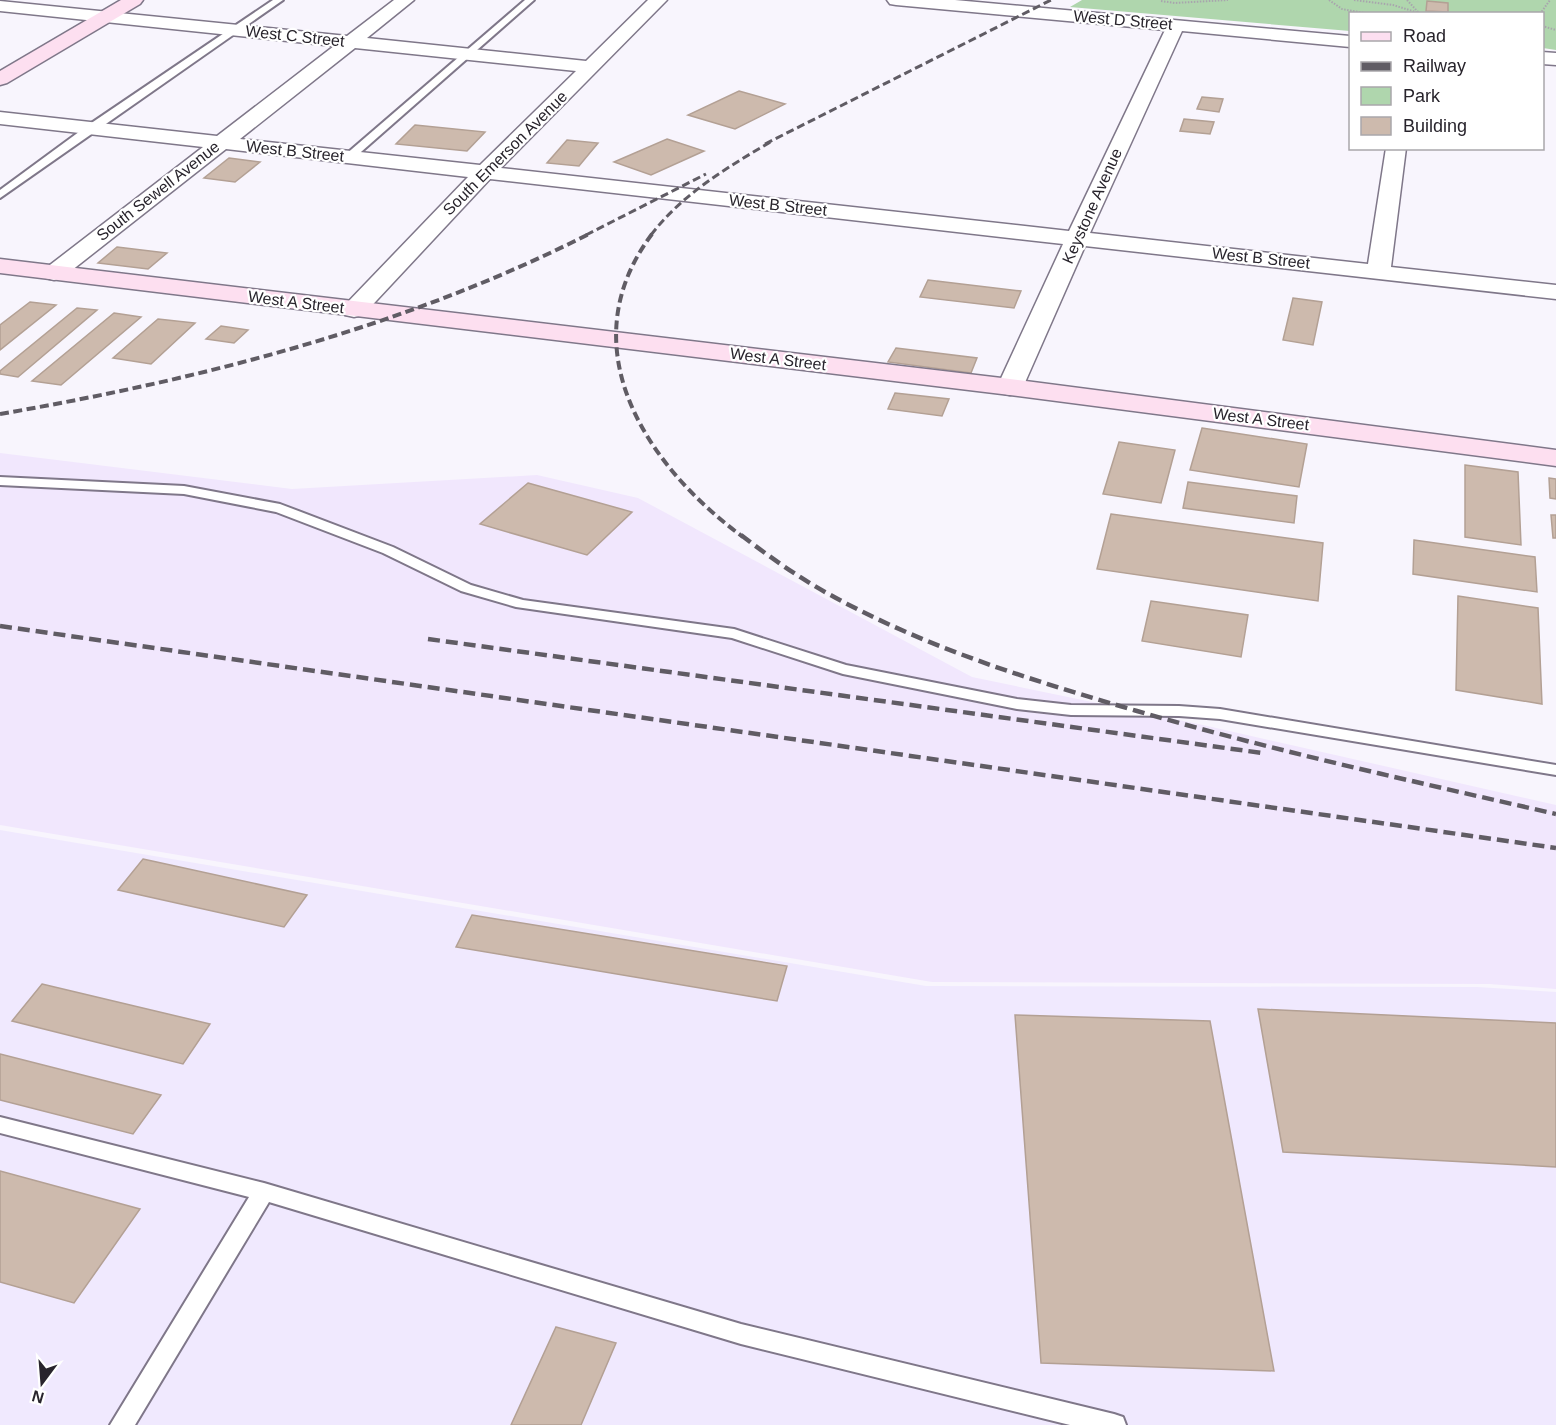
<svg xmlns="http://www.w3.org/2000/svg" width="1556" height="1425" viewBox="0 0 1556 1425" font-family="Arial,sans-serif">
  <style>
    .industrial { fill: #f0e9fe }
    .built { fill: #f1e7fd }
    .green { fill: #afd6ad }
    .building { fill: #cdbaad; stroke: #b3a094; stroke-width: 1.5 }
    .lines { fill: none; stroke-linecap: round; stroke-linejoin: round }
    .lane-casing { stroke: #7f7789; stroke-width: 4 }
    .street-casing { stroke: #7f7789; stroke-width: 3 }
    .secondary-casing { stroke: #7f7789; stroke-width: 3 }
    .path { stroke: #a8a5ad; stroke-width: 2; stroke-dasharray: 1.5 1.5; stroke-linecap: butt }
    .lane { fill: #fff; fill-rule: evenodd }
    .street { fill: #fff; fill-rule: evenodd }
    .secondary { fill: #fddff0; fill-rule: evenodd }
    .rail-far2 { stroke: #605c64; stroke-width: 3; stroke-dasharray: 8 4; stroke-linecap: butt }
    .rail-far1 { stroke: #605c64; stroke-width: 4; stroke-dasharray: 9 4.5; stroke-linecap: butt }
    .rail { stroke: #605c64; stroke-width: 4.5; stroke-dasharray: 12 6; stroke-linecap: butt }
    .labels { text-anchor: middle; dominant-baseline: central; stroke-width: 4.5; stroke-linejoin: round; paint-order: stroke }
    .far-street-label { font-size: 16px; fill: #28242c; stroke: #fff }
  </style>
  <rect width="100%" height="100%" fill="#f8f5fd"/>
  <polygon class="industrial" points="0,830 926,986 1477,987 1556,992 1556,1425 0,1425"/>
  <polygon class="built" points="0,453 292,489 537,475 638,498 972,677 1203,725 1556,805 1556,989 1489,984 932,982 0,825"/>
  <polygon class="green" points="1082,0 1556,0 1556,50 1543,48 1542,14 1350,14 1350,31 1070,7"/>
  <g class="building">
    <polygon points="1427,1 1448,3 1448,12 1426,11"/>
    <polygon points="739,91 785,104 735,129 688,115"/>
    <polygon points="1202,97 1223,99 1219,112 1197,109"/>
    <polygon points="1184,119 1214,122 1210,134 1180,131"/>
    <polygon points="415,125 485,132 467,151 396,144"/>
    <polygon points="667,139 704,151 651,175 614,162"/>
    <polygon points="567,140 598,143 579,166 547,163"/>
    <polygon points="229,158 260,162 235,182 204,178"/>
    <polygon points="117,247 167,253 148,269 98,263"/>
    <polygon points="928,280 1021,291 1014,308 920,297"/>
    <polygon points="1293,298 1322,302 1313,345 1283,340"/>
    <polygon points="30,302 56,305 0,350 0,325"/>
    <polygon points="77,308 97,310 18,377 0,374 0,371"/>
    <polygon points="114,313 141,317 61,385 32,381"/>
    <polygon points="158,319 195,323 151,364 113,358"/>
    <polygon points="221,326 248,330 234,343 206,339"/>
    <polygon points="896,348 977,358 971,373 888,362"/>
    <polygon points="895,393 949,399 942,416 888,409"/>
    <polygon points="1202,428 1307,444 1299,487 1190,470"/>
    <polygon points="1119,442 1175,450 1161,503 1103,494"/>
    <polygon points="1465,465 1518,472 1521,545 1465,537"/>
    <polygon points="1549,478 1556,479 1556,499 1550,498"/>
    <polygon points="1188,482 1297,496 1294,523 1183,508"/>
    <polygon points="528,483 632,512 587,555 480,524"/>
    <polygon points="1111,514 1323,543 1318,601 1097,569"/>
    <polygon points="1551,515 1556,515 1556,538 1553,538"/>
    <polygon points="1414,540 1535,557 1537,592 1413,574"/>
    <polygon points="1458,596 1538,608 1542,704 1456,690"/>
    <polygon points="1151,601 1248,615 1241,657 1142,641"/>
    <polygon points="143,859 307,895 284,927 118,890"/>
    <polygon points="472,915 787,966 777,1001 456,947"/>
    <polygon points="42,984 210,1024 183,1064 12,1021"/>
    <polygon points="1258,1009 1556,1023 1556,1167 1283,1152"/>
    <polygon points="1015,1015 1210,1021 1274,1371 1041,1363"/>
    <polygon points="0,1054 161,1095 133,1134 0,1100"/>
    <polygon points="0,1171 140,1209 74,1303 0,1282"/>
    <polygon points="556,1327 616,1343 581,1425 511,1425"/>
  </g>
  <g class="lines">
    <defs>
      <g id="lane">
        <polygon points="273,0 283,0 0,198 0,190 87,126"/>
        <polygon points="525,0 534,0 353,159 345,159 345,155"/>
        <polygon points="0,477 184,486 280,504 393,547 471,585 523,600 734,629 846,665 1017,699 1071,705 1179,706 1220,709 1556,765 1556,775 1220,719 1179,716 1071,715 1017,709 843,674 732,638 516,607 461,591 383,553 276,512 184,494 0,485"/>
        <polygon points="0,1117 264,1183 741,1324 1114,1414 1123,1417 1126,1425 1070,1425 741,1344 269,1202 135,1425 110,1425 249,1197 0,1133"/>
      </g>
      <g id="street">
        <path d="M394,0h20l-47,38 219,23 62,-61h19l-166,168 568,63 96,-201 -269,-25 -6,-1 -3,-4h68l395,36v11l-168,-16 -92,202 278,31 18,-116h20l-15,119 165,18v14l-471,-53 -62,141 -4,6 -9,2 -9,-2 -4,-6 66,-143 -573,-65 -127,136 -9,2 -9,-2 -3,-5 3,-5 123,-128 -242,-28 -164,129 -8,2 -8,-2 -4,-5 4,-5 157,-121 -203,-23v-12l217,24 117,-90 -334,-35v-10l347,35zM355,48l221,23 -96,94 -240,-26z"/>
        <polygon points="1542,52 1556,53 1556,65 1542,64"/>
      </g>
      <g id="secondary">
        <polygon points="121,0 143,0 140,4 7,83 0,85 0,71"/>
        <polygon points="0,259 1010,379 1556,450 1556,466 1010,395 0,273"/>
      </g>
    </defs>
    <use href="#lane" class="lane-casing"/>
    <use href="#street" class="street-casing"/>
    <use href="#secondary" class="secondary-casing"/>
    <g class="path">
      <polyline points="1329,0 1342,9 1370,14"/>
      <polyline points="1354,0 1393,5 1419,13"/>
      <polyline points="1407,0 1419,13"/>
      <polyline points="1161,1 1175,3 1228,0"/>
      <polyline points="1540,14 1550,0"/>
      <polyline points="1542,26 1556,30"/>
    </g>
    <use href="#lane" class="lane"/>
    <use href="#street" class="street"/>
    <use href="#secondary" class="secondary"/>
    <g class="rail-far2">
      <polyline points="765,144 1051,0"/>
      <polyline points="586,235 706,174"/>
      <path d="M651,235c31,-41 77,-68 121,-94"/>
    </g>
    <g class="rail-far1">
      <path d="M652,234c-84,112 -7,231 91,303"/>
      <path d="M0,414c203,-35 405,-87 589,-180"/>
    </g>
    <g class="rail">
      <path d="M741,535c30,23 61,45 95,63 94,51 198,83 301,113 138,40 279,71 419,103"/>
      <polyline points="0,626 1556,848"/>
      <polyline points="428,639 1262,753"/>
    </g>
  </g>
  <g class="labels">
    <g class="far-street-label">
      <text transform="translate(1123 20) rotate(5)">West D Street</text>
      <text transform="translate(295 36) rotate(6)">West C Street</text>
      <text transform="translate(295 151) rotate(6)">West B Street</text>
      <text transform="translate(505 153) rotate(-45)">South Emerson Avenue</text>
      <text transform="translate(158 191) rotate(-38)">South Sewell Avenue</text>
      <text transform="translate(778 205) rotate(6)">West B Street</text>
      <text transform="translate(1092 206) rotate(-66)">Keystone Avenue</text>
      <text transform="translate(1261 258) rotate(6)">West B Street</text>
      <text transform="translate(296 302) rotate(7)">West A Street</text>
      <text transform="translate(778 359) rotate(7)">West A Street</text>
      <text transform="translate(1261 419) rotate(7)">West A Street</text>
    </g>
  </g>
  <rect x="1349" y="12" width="195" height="138" fill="#ffffff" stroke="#a9a7ab" stroke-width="1.5"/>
  <rect x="1361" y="32" width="30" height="9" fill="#fddff0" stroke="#a9a7ab" stroke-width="1.5"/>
  <text x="1403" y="42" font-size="18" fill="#28242c">Road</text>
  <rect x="1361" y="62" width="30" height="9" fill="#605c64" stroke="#a9a7ab" stroke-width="1.5"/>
  <text x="1403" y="72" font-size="18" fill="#28242c">Railway</text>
  <rect x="1361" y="87" width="30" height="18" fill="#afd6ad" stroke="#a9a7ab" stroke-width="1.5"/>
  <text x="1403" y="102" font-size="18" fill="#28242c">Park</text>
  <rect x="1361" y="117" width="30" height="18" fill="#cdbaad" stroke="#a9a7ab" stroke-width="1.5"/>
  <text x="1403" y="132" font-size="18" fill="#28242c">Building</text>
  <g transform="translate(42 1383) rotate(196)" stroke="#ffffff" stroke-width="4.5" paint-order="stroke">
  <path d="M0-4.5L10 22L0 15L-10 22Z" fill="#28242c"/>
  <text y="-9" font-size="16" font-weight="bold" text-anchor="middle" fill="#28242c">N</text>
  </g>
</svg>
